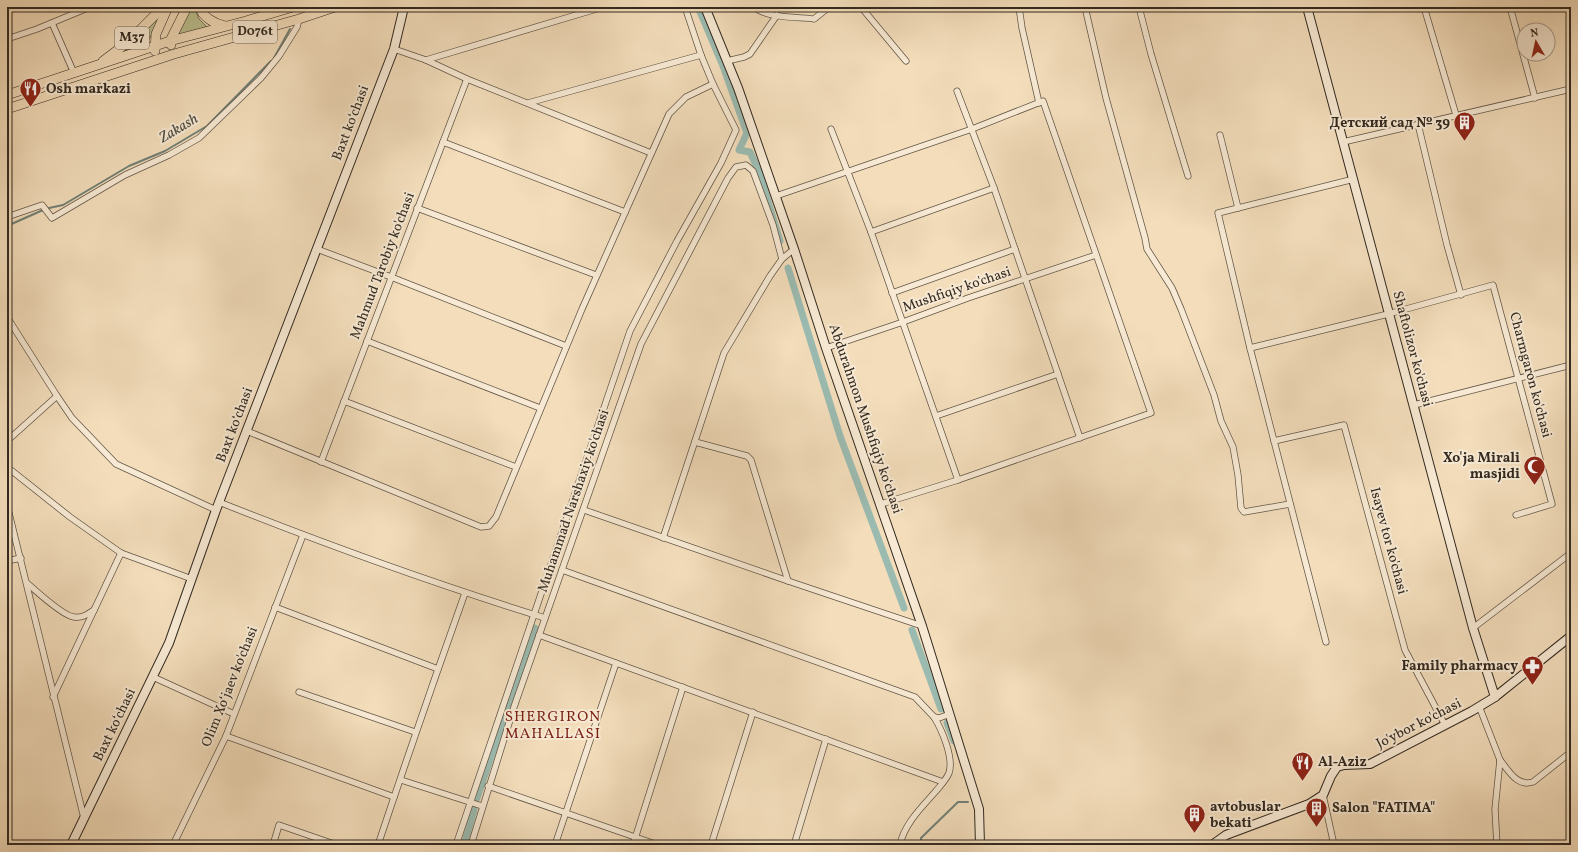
<svg xmlns="http://www.w3.org/2000/svg" width="1578" height="852" viewBox="0 0 1578 852" font-family="Vollkorn,serif">
  <style>
    .green { fill: #bcc090; stroke: #787558 }
    .lines { fill: none; stroke-linecap: round; stroke-linejoin: round }
    .stream { stroke: #718177; stroke-width: 2 }
    .canal { stroke: #9bbbb1; stroke-width: 7 }
    .street-casing { stroke: #635748; stroke-width: 7 }
    .secondary-casing { stroke: #332a21; stroke-width: 10 }
    .primary-casing { stroke: #332a21; stroke-width: 10 }
    .street { stroke: #f7e9d3; stroke-width: 5.5 }
    .secondary { stroke: #f7e9d3; stroke-width: 8 }
    .primary { stroke: #f3ddbb; stroke-width: 9 }
    .labels { text-anchor: middle; dominant-baseline: central; stroke-width: 4; stroke-linejoin: round; paint-order: stroke }
    .shield { fill: #f7e9d3; stroke: #6e6356; stroke-width: 1 }
    .shield-label { font-size: 13px; font-weight: bold; fill: #332a21 }
    .poi-label { font-size: 14px; font-weight: bold; fill: #332a21; stroke: #f7e9d3; text-anchor: start }
    .street-label { font-size: 14px; fill: #332a21; stroke: #f7e9d3 }
    .water-label { font-size: 15px; font-style: italic; fill: #4d4e45; stroke: #f7e9d3 }
    .neighbourhood-label { font-size: 15px; letter-spacing: 1px; fill: #7a1f14; stroke: #f7e9d3 }
  </style>
  <rect width="100%" height="100%" fill="#f3ddbb"/>
  <filter id="stains"><feTurbulence type="fractalNoise" baseFrequency=".005" numOctaves="4"/><feColorMatrix values="0 0 0 0 .2 0 0 0 0 .09 0 0 0 0 .02 0 0 0 .5 -.17"/></filter>
  <radialGradient id="worn" r=".72"><stop offset=".6" stop-color="#630" stop-opacity="0"/><stop offset="1" stop-color="#630" stop-opacity=".3"/></radialGradient>
  <g class="green">
    <polygon points="191,7 194,7 199,19 207,27 181,35 178,34"/>
    <polygon points="164,11 146,45 124,51"/>
  </g>
  <g class="lines">
    <g class="stream">
      <polyline points="274,58 290,29"/>
      <polyline points="49,208 63,205 129,166 165,151 207,126 271,61"/>
      <polyline points="7,226 43,210"/>
      <polyline points="921,845 921,838 958,802 968,802"/>
    </g>
    <g class="canal">
      <polyline points="698,7 723,66 747,133 739,150 750,152 759,172 780,241"/>
      <polyline points="788,268 840,436 904,608"/>
      <polyline points="912,630 941,709"/>
      <polyline points="947,723 954,741"/>
      <polyline points="477,798 535,628"/>
      <polyline points="464,845 474,810"/>
    </g>
    <defs>
      <g id="street">
        <path d="M755,7c9,11 44,10 59,12l15,-12"/>
        <polyline points="861,7 906,61"/>
        <polyline points="1019,7 1022,28 1039,103"/>
        <polyline points="1085,7 1106,98 1145,238 1147,249 1172,288 1181,309 1214,395 1221,421 1233,447 1238,475 1241,508 1244,512 1290,504"/>
        <polyline points="1139,7 1151,54 1188,176"/>
        <polyline points="1424,7 1456,115"/>
        <polyline points="1510,7 1535,98"/>
        <polyline points="52,23 74,73"/>
        <polyline points="7,39 37,29 90,7"/>
        <polyline points="394,49 426,60 467,79 651,153"/>
        <polyline points="426,60 603,7"/>
        <polyline points="727,61 744,57 750,54 777,15"/>
        <polyline points="957,91 994,188 1080,438"/>
        <polyline points="528,103 701,55"/>
        <polyline points="1418,124 1447,245 1461,295"/>
        <polyline points="831,129 871,232 958,480"/>
        <polyline points="1220,135 1238,208"/>
        <polyline points="443,142 625,212"/>
        <polyline points="1343,142 1571,89"/>
        <polyline points="776,196 972,129 1043,101 1151,413 958,480 881,504"/>
        <polyline points="417,208 596,275"/>
        <polyline points="7,217 42,205 52,218 125,175 169,155 199,138 261,78 279,56 297,27 299,19"/>
        <polyline points="871,232 994,188"/>
        <polyline points="317,249 391,277 566,346"/>
        <polyline points="892,293 1015,249"/>
        <polyline points="7,317 57,396 72,418 116,464 216,510"/>
        <polyline points="367,341 540,408"/>
        <polyline points="826,348 903,322 968,298 1096,255"/>
        <polyline points="1250,348 1388,314 1493,285 1552,504 1516,515"/>
        <polyline points="344,401 516,467"/>
        <polyline points="1414,405 1571,365"/>
        <polyline points="936,416 1058,374"/>
        <polyline points="247,431 481,527 489,526 496,517 582,309 669,114 686,97 713,84"/>
        <polyline points="7,441 57,396"/>
        <polyline points="1274,441 1344,425 1405,650 1445,725"/>
        <polyline points="695,442 747,456 751,460 788,581"/>
        <polyline points="321,462 467,79"/>
        <polyline points="7,467 70,517 121,553 192,579"/>
        <path d="M219,502c108,43 216,82 326,116"/>
        <polyline points="7,505 84,818"/>
        <polyline points="584,510 788,581 922,626"/>
        <polyline points="663,538 724,353 770,276 782,259 794,249"/>
        <polyline points="7,561 21,558"/>
        <polyline points="562,570 915,697 934,717 939,718 950,714"/>
        <path d="M27,583c9,8 36,33 47,34 9,1 14,-3 20,-7"/>
        <polyline points="275,607 438,669"/>
        <polyline points="1473,628 1571,553"/>
        <polyline points="539,635 943,782"/>
        <polyline points="1326,642 1250,348 1218,213 1354,179"/>
        <polyline points="153,677 234,714"/>
        <polyline points="299,692 415,732"/>
        <polyline points="53,697 121,553"/>
        <polyline points="1479,706 1500,760 1495,809 1497,845"/>
        <polyline points="226,736 394,797"/>
        <path d="M1500,760c9,11 17,27 33,22l38,-30"/>
        <polyline points="401,780 482,806"/>
        <polyline points="488,786 658,845"/>
        <polyline points="1323,795 1334,845"/>
        <polyline points="173,845 226,736 303,535"/>
        <polyline points="273,845 279,825 337,845"/>
        <path d="M378,845c28,-84 57,-168 87,-252"/>
        <polyline points="456,845 630,331 677,241 721,163 736,130 713,84 701,55 685,7"/>
        <polyline points="471,845 514,707 641,344 728,178 736,167 746,165 753,171 773,225 782,259"/>
        <polyline points="555,845 616,663"/>
        <polyline points="633,845 683,687"/>
        <polyline points="711,845 753,712"/>
        <polyline points="794,845 826,739"/>
        <path d="M900,845c4,-21 22,-38 36,-54 4,-5 10,-11 13,-18 5,-15 -7,-43 -15,-56"/>
      </g>
      <g id="secondary">
        <polyline points="705,7 738,88 794,249 826,348 922,626 979,809 980,845"/>
        <polyline points="1307,7 1473,628 1495,697"/>
        <polyline points="71,845 169,643 216,510 394,49 404,7"/>
        <polyline points="1212,845 1226,835 1309,804 1323,795 1331,776 1337,767 1344,765 1370,764 1472,711 1495,697 1571,636"/>
      </g>
      <g id="primary">
        <path d="M200,7c2,10 15,17 25,19"/>
        <polyline points="171,45 170,41 187,7"/>
        <polyline points="155,51 156,34 168,7"/>
        <polyline points="103,61 127,43 163,7"/>
        <polyline points="7,95 170,41 246,21 293,7"/>
        <polyline points="7,109 174,54 299,19 335,7"/>
      </g>
    </defs>
    <use href="#street" class="street-casing"/>
    <use href="#secondary" class="secondary-casing"/>
    <use href="#primary" class="primary-casing"/>
    <use href="#street" class="street"/>
    <use href="#secondary" class="secondary"/>
    <use href="#primary" class="primary"/>
  </g>
  <defs>
    <symbol id="restaurant-pin" viewBox="-11 -11 22 30"><path d="M0 17L-7.5 6A9.5 9.5 0 1 1 7.5 6Z" fill="#8f2418" stroke="#f7e9d3"/><path d="M-5-6h1v4h1v-4h1v4h1v-4h1v5L-1.5 .5V6h-2V.5L-5-1ZM5-6V6H3V1.5H1.5Q1.5-4 5-6Z" fill="#fff"/></symbol>
    <symbol id="building-pin" viewBox="-11 -11 22 30"><path d="M0 17L-7.5 6A9.5 9.5 0 1 1 7.5 6Z" fill="#8f2418" stroke="#f7e9d3"/><path d="M-4-6H4V6H1V3H-1V6H-4ZM-2.5-4.3h1.7v1.8h-1.7ZM.8-4.3h1.7v1.8H.8ZM-2.5-1h1.7V.8h-1.7ZM.8-1h1.7V.8H.8Z" fill="#fff"/></symbol>
    <symbol id="mosque-pin" viewBox="-11 -11 22 30"><path d="M0 17L-7.5 6A9.5 9.5 0 1 1 7.5 6Z" fill="#8f2418" stroke="#f7e9d3"/><path d="M3.5-4.9A6 6 0 1 0 3.5 4.9A5 5 0 1 1 3.5-4.9Z" fill="#fff"/></symbol>
    <symbol id="pharmacy-pin" viewBox="-11 -11 22 30"><path d="M0 17L-7.5 6A9.5 9.5 0 1 1 7.5 6Z" fill="#8f2418" stroke="#f7e9d3"/><path d="M-2-6h4v4h4v4h-4v4h-4v-4h-4v-4h4Z" fill="#fff"/></symbol>
  </defs>
  <g fill-rule="evenodd">
    <use href="#restaurant-pin" x="18" y="76" width="25" height="34"/>
    <use href="#building-pin" x="1452" y="110" width="25" height="34"/>
    <use href="#mosque-pin" x="1522" y="454" width="25" height="34"/>
    <use href="#pharmacy-pin" x="1520" y="654" width="25" height="34"/>
    <use href="#restaurant-pin" x="1290" y="750" width="25" height="34"/>
    <use href="#building-pin" x="1304" y="796" width="25" height="34"/>
    <use href="#building-pin" x="1182" y="802" width="25" height="34"/>
  </g>
  <g class="labels">
    <g class="shield">
      <rect x="233" y="21" width="44" height="22" rx="3"/>
      <rect x="115" y="27" width="34" height="22" rx="3"/>
    </g>
    <g class="shield-label">
      <text x="255" y="32">D076t</text>
      <text x="132" y="38">M37</text>
    </g>
    <g class="poi-label">
      <text x="46" y="89">Osh markazi</text>
      <text x="1450" y="123" text-anchor="end">Детский сад № 39</text>
      <text x="1520" y="458" text-anchor="end">Xo'ja Mirali<tspan x="1520" dy="16">masjidi</tspan></text>
      <text x="1518" y="666" text-anchor="end">Family pharmacy</text>
      <text x="1318" y="762">Al-Aziz</text>
      <text x="1210" y="807">avtobuslar<tspan x="1210" dy="16">bekati</tspan></text>
      <text x="1332" y="808">Salon "FATIMA"</text>
    </g>
    <g class="street-label">
      <text transform="translate(351 123) rotate(-69)">Baxt koʻchasi</text>
      <text transform="translate(383 266) rotate(-69)">Mahmud Tarobiy ko'chasi</text>
      <text transform="translate(957 290) rotate(-19)">Mushfiqiy ko'chasi</text>
      <text transform="translate(1412 349) rotate(75)">Shaftolizor ko'chasi</text>
      <text transform="translate(1530 375) rotate(75)">Charmgaron ko'chasi</text>
      <text transform="translate(865 419) rotate(71)">Abdurahmon Mushfiqiy koʻchasi</text>
      <text transform="translate(235 425) rotate(-69)">Baxt koʻchasi</text>
      <text transform="translate(574 501) rotate(-71)">Muhammad Narshaxiy ko'chasi</text>
      <text transform="translate(1388 541) rotate(75)">Isayev tor ko'chasi</text>
      <text transform="translate(230 687) rotate(-68)">Olim Xoʻjaev ko'chasi</text>
      <text transform="translate(1419 724) rotate(-27)">Jo'ybor ko'chasi</text>
      <text transform="translate(115 725) rotate(-64)">Baxt koʻchasi</text>
    </g>
    <g class="water-label">
      <text transform="translate(179 129) rotate(-31)">Zakash</text>
    </g>
    <g class="neighbourhood-label">
      <text x="553" y="717">SHERGIRON<tspan x="553" dy="17">MAHALLASI</tspan></text>
    </g>
  </g>
  <rect width="1578" height="852" fill="none" stroke="#f3ddbb" stroke-width="24"/>
  <rect x="8" y="8" width="1562" height="836" fill="none" stroke="#332a21" stroke-width="2"/>
  <rect x="12" y="12" width="1554" height="828" fill="none" stroke="#332a21"/>
  <g transform="translate(1536 42) rotate(351)"><circle r="19" fill="#f7e9d3" stroke="#a99d8c"/>
  <path d="M0-3L7 15L0 10L-7 15Z" fill="#8f2418"/>
  <text y="-6" font-size="11" font-weight="bold" text-anchor="middle" fill="#332a21">N</text>
  </g>
  <rect width="100%" height="100%" filter="url(#stains)"/>
  <rect width="100%" height="100%" fill="url(#worn)"/>
</svg>
